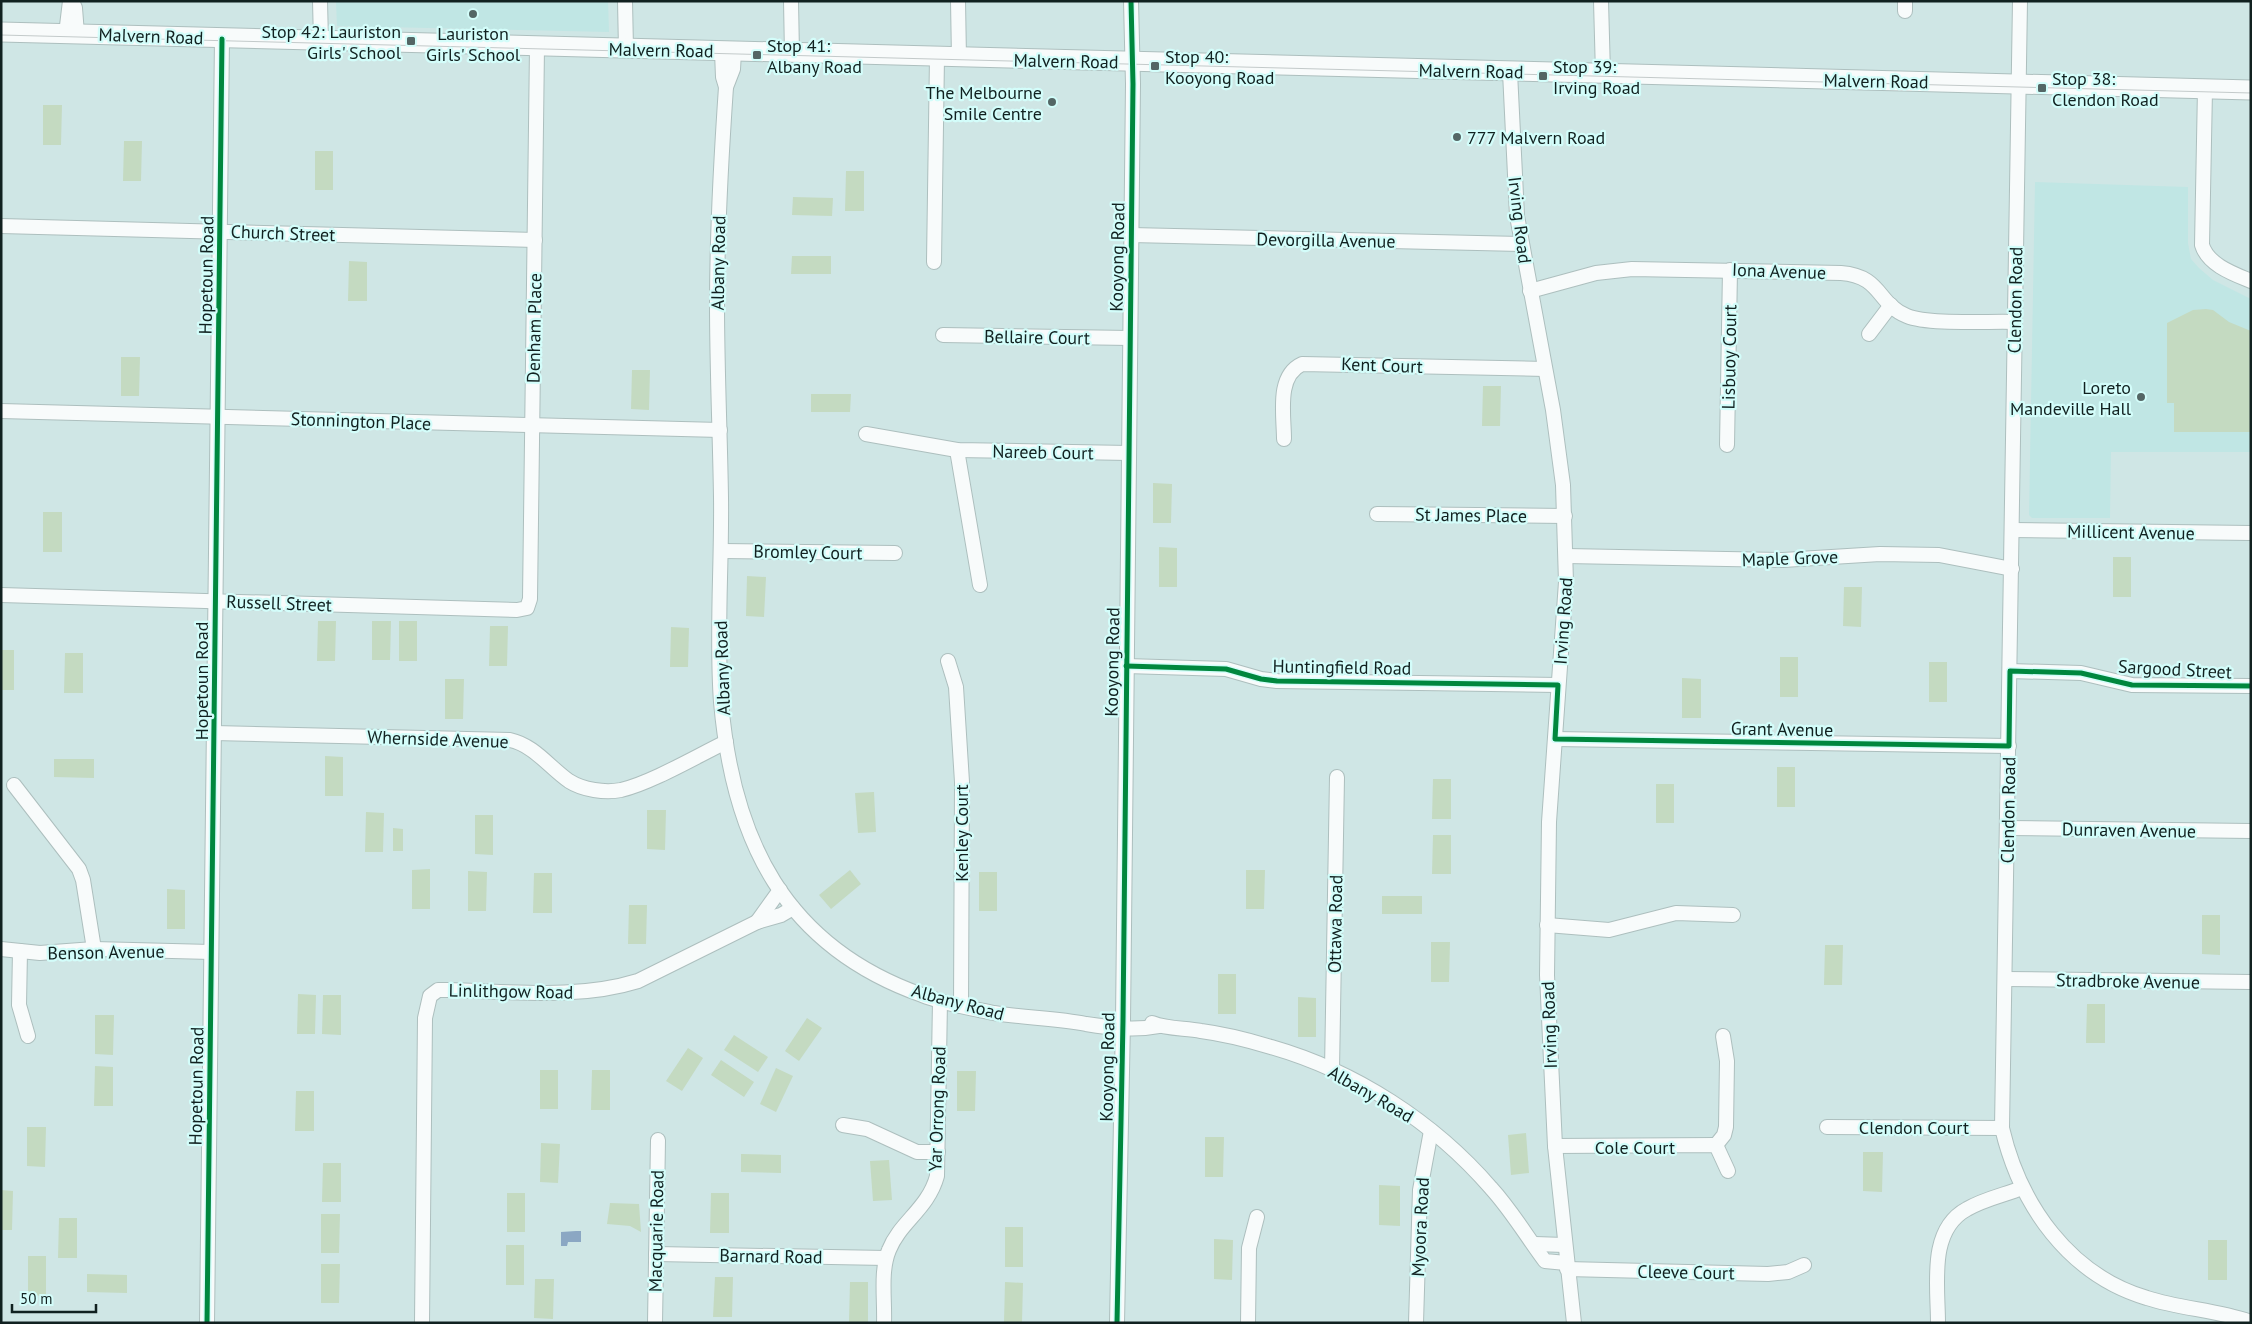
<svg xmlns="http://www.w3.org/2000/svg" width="2252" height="1324" viewBox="0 0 2252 1324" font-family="'PT Sans',sans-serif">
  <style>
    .built { fill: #c0e6e4 }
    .green { fill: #c4dac1 }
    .water { fill: #8ba7c3 }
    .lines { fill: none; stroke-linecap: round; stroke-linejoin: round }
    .minor-casing { stroke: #adbfbe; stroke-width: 16 }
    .major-casing { stroke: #adbfbe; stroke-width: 21 }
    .minor { stroke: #f8fbfb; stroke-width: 14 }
    .major { stroke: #f8fbfb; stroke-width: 19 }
    .tram { stroke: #c3caca; stroke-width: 1 }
    .cycleway-casing { stroke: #d3fdfa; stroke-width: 8 }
    .cycleway { stroke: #00873e; stroke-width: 5 }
    .poi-dot { fill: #546665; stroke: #d3fdfa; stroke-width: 2 }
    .labels { text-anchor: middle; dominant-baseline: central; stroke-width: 4.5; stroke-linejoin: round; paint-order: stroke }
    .poi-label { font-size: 18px; fill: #112120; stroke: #d3fdfa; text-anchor: start }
    .street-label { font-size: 18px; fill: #112120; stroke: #d3fdfa }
  </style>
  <rect width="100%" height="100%" fill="#cfe6e5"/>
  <g class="built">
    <polygon points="336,1 608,1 609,32 337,26"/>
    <polygon points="2035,182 2188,187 2188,243 2191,259 2199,268 2213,280 2251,299 2251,452 2111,452 2110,518 2032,518 2029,515"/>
  </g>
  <g class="green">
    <polygon points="43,105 62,105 61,145 43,145"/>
    <polygon points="124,141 142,141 141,181 123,181"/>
    <rect x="315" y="151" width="18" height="39"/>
    <polygon points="846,171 864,171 864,211 845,211"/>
    <polygon points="793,197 833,198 832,216 792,215"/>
    <polygon points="792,256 831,256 831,274 791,274"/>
    <polygon points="349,261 367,262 367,301 348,301"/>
    <polygon points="2206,309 2213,310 2229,322 2251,331 2251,432 2174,432 2174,403 2167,403 2167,323 2193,310"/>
    <polygon points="121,357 140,357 139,396 121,396"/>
    <polygon points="632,370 650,370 649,410 631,409"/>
    <polygon points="1483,386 1501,386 1500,426 1482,426"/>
    <polygon points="811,394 851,394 850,412 811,412"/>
    <polygon points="1153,483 1172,484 1171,523 1153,523"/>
    <rect x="43" y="512" width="19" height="40"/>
    <polygon points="1159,547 1177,548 1177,587 1159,587"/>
    <rect x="2113" y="557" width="18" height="40"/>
    <polygon points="747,576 766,577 764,617 746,616"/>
    <polygon points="1844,587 1862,587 1861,627 1843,626"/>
    <polygon points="318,621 336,621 335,661 317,661"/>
    <polygon points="372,621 391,621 390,660 372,660"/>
    <rect x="399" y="621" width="18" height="40"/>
    <polygon points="490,626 508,626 507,666 489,666"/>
    <polygon points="671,627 689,628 688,667 670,667"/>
    <rect x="1" y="650" width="13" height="40"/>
    <polygon points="65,653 83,653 83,693 64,693"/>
    <rect x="1780" y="657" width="18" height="40"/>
    <rect x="1929" y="662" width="18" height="40"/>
    <polygon points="1682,678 1701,679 1701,718 1682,718"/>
    <polygon points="445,679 464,679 463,719 445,719"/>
    <polygon points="325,756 343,757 343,796 325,796"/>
    <polygon points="54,759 94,759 94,778 54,777"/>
    <rect x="1777" y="767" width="18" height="40"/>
    <polygon points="1433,779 1451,779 1451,819 1432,819"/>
    <rect x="1656" y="784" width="18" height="39"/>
    <polygon points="874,792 876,832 858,833 855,793"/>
    <polygon points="647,810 666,810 665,850 647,849"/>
    <polygon points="366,812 384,813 383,852 365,852"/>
    <polygon points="475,815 493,815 493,855 475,854"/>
    <polygon points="393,828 403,829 403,851 393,851"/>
    <polygon points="1433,835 1451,835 1451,874 1432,874"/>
    <polygon points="430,869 430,909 412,909 412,870"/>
    <polygon points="850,870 861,884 831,909 819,895"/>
    <polygon points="1246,870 1265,870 1264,909 1246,909"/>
    <polygon points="468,871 487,872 486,911 468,911"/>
    <rect x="979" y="872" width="18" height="39"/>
    <polygon points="534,873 552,873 552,913 533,913"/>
    <polygon points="167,889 185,890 185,929 167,929"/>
    <rect x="1382" y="896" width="40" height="18"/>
    <polygon points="629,905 647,905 646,944 628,944"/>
    <polygon points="2202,915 2220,915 2220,955 2202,954"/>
    <polygon points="1431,942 1450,942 1449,982 1431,982"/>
    <polygon points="1825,945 1843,945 1842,985 1824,985"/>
    <rect x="1218" y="974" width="18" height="40"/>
    <polygon points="298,994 316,995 315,1034 297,1034"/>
    <polygon points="323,995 341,995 341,1035 322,1034"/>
    <polygon points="1298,997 1316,998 1316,1037 1298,1037"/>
    <polygon points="2087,1004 2105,1004 2105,1043 2086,1043"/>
    <polygon points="95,1015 114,1015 113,1055 95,1054"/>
    <polygon points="807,1018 822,1028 799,1061 785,1051"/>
    <polygon points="734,1035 768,1057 758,1072 724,1050"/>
    <polygon points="688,1048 703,1058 682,1091 666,1081"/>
    <polygon points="721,1060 754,1082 744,1097 711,1075"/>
    <polygon points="95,1066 113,1067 113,1106 94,1106"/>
    <polygon points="776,1068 793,1076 776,1112 760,1104"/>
    <rect x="540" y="1070" width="18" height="39"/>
    <polygon points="592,1070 610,1070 610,1110 591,1110"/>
    <polygon points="957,1071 976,1071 975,1111 957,1111"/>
    <polygon points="296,1091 314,1091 314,1131 295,1131"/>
    <polygon points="27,1127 46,1127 45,1167 27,1166"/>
    <polygon points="1526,1133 1529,1173 1511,1175 1508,1135"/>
    <polygon points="1205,1137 1224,1137 1223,1177 1205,1177"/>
    <polygon points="541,1143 560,1144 558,1183 540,1182"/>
    <polygon points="1863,1152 1883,1152 1882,1192 1863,1191"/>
    <polygon points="741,1154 781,1155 781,1173 741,1172"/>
    <polygon points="889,1160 892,1200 873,1201 870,1161"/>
    <polygon points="323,1163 341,1163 341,1202 322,1202"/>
    <polygon points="1379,1185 1400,1186 1400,1226 1379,1225"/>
    <polygon points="1,1190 13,1191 12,1230 1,1230"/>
    <rect x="507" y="1193" width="18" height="39"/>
    <polygon points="711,1193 729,1193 729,1233 710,1233"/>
    <polygon points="610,1203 639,1204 641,1232 630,1226 607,1224"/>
    <polygon points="321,1214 340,1214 339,1253 321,1253"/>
    <polygon points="59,1218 77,1218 77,1258 58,1258"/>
    <rect x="1005" y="1227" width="18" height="40"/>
    <polygon points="1214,1239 1233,1240 1232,1280 1214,1279"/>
    <rect x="2208" y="1240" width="19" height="40"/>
    <rect x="506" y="1245" width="18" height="40"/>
    <polygon points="28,1256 46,1256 46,1296 28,1295"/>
    <polygon points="321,1264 340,1264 339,1303 321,1303"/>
    <polygon points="87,1274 127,1275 127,1293 87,1292"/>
    <polygon points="715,1277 733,1277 732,1317 713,1317"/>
    <polygon points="535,1279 554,1279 553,1319 534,1318"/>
    <polygon points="850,1282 868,1282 868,1322 849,1322"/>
    <polygon points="1005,1282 1023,1283 1022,1322 1004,1322"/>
  </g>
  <polygon class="water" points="576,1231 581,1231 581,1242 568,1242 567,1246 561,1246 561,1232"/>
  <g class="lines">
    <defs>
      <g id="minor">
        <polyline points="72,1 75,8 77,34"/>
        <polyline points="320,1 321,41"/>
        <polyline points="625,1 626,49"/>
        <polyline points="791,1 792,54"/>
        <polyline points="958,1 959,58"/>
        <polyline points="1601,1 1603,74"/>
        <path d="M2020,1l-18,1127c18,77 67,147 145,170 34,11 70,12 104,24"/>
        <polyline points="1905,11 1905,1"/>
        <polyline points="66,34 70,1"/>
        <polyline points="722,52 723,77 726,87"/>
        <path d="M734,52l-1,17 -7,18c-5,73 -9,145 -9,217 0,65 3,129 4,193 1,68 -5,137 0,205 12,138 63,244 201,293 23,9 48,13 72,18 31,5 62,5 92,11 25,4 49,7 74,2"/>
        <polyline points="1510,72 1517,216 1553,410 1563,485 1566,582 1549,822 1547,975 1555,1146 1574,1323"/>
        <path d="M2205,89l-3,156c6,20 32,29 49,36"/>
        <polyline points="1,226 535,240"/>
        <polyline points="1131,235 1521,244"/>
        <polyline points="934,262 937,57"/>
        <path d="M1530,291l66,-18 36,-4 209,4c41,3 36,31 66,43 22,9 82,5 108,6"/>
        <polyline points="1869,334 1891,305"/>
        <polyline points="943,335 1130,338"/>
        <polyline points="1,411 720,430"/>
        <polyline points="866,434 957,450 1129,453"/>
        <path d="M1284,439c0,-24 -8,-63 18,-75l243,5"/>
        <polyline points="1727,445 1730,270"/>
        <polyline points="957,450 980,585"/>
        <polyline points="1377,514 1565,516"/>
        <polyline points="2012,530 2251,533"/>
        <polyline points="722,551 895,553"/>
        <polyline points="1566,556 1783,560 1880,554 1939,555 2012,569"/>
        <polyline points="1,595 517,610 527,608 530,599 537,47"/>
        <polyline points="948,661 956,687 962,782 961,1006"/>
        <polyline points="1126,666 1226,669 1261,679 1277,681 1558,685"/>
        <polyline points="2010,671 2081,673 2132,685 2251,686"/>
        <path d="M214,733l296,7c24,5 40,28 59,41 14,9 36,12 52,9 30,-7 76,-34 105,-48"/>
        <polyline points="1555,739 2009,746"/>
        <polyline points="14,785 79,869 83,880 94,949"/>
        <polyline points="2008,828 2251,831"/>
        <polyline points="757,922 780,890"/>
        <polyline points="1547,925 1609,930 1676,913 1733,915"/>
        <polyline points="1,949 40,953 94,949 211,952"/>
        <polyline points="20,951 19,1005 28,1036"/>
        <polyline points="2005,979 2251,982"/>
        <path d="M1152,1023c15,6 32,5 49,8 23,3 47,9 70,16 84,24 163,75 220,141 21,23 36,49 54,73l21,2"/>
        <polyline points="1332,1070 1337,777"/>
        <polyline points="843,1125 867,1129 917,1152 938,1152"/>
        <polyline points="1827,1127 2002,1128"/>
        <polyline points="1716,1145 1724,1135 1726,1127 1727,1061 1723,1036"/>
        <polyline points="1555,1146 1716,1145 1728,1171"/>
        <polyline points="1535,1244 1564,1245"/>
        <polyline points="656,1254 886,1258"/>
        <polyline points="1567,1269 1768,1274 1788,1272 1804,1265"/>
        <polyline points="207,1323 222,39"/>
        <path d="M422,1323l3,-305 5,-22 8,-6h9c63,1 130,10 191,-9l119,-59 24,-7 12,-7"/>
        <polyline points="655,1323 658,1140"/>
        <path d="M884,1323c1,-23 -4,-52 5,-73 11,-28 39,-41 48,-74l3,-175"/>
        <polyline points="1117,1323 1123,1021 1133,84 1131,1"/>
        <polyline points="1248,1323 1249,1248 1257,1217"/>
        <polyline points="1416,1323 1420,1190 1431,1131"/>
        <path d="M1938,1323c0,-38 -10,-93 29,-114 17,-10 37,-14 55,-21"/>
      </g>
      <polyline id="major" points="1,32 2251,90"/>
    </defs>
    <use href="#minor" class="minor-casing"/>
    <use href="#major" class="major-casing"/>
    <use href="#minor" class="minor"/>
    <use href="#major" class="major"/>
    <polyline class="tram" points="1,35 2251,93"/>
    <defs>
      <g id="cycleway">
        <polyline points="1126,666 1226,669 1261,679 1277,681 1558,685 1555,739 2009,746 2010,671 2081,673 2132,685 2251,686"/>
        <polyline points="207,1323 222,39"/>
        <polyline points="1117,1323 1123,1021 1133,84 1131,1"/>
      </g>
    </defs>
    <use href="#cycleway" class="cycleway-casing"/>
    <use href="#cycleway" class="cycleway"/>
  </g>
  <g class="poi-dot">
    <circle cx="473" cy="14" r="5"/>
    <rect x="406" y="36" width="10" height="10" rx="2.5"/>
    <rect x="752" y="50" width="10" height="10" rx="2.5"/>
    <rect x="1150" y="61" width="10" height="10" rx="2.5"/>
    <rect x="1538" y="71" width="10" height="10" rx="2.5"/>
    <rect x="2037" y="83" width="10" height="10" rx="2.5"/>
    <circle cx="1052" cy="102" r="5"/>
    <circle cx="1457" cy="137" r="5"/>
    <circle cx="2141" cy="397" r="5"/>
  </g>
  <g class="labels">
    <g class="poi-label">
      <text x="401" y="31" text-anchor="end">Stop 42: Lauriston<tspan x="401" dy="21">Girls' School</tspan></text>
      <text x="473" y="33" text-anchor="middle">Lauriston<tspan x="473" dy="21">Girls' School</tspan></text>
      <text x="767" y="45">Stop 41:<tspan x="767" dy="21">Albany Road</tspan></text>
      <text x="1165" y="56">Stop 40:<tspan x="1165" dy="21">Kooyong Road</tspan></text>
      <text x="1553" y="66">Stop 39:<tspan x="1553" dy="21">Irving Road</tspan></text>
      <text x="2052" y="78">Stop 38:<tspan x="2052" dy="21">Clendon Road</tspan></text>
      <text x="1042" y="92" text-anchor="end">The Melbourne<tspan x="1042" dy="21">Smile Centre</tspan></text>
      <text x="1467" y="137">777 Malvern Road</text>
      <text x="2131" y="387" text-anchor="end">Loreto<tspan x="2131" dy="21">Mandeville Hall</tspan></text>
    </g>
    <g class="street-label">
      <text transform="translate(151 36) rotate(2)">Malvern Road</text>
      <text transform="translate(661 50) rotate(1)">Malvern Road</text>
      <text transform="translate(1066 61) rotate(1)">Malvern Road</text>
      <text transform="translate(1471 71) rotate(1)">Malvern Road</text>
      <text transform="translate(1876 81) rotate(1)">Malvern Road</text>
      <text transform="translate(1520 220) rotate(83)">Irving Road</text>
      <text transform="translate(283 233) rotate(2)">Church Street</text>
      <text transform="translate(1326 240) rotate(1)">Devorgilla Avenue</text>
      <text transform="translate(1117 257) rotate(-89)">Kooyong Road</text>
      <text transform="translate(718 263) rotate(-89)">Albany Road</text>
      <text transform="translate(1779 271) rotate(2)">Iona Avenue</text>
      <text transform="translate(206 275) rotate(-89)">Hopetoun Road</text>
      <text transform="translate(2015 300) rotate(-89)">Clendon Road</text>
      <text transform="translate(534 328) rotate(-89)">Denham Place</text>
      <text transform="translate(1037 337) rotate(1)">Bellaire Court</text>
      <text transform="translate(1729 357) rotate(-89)">Lisbuoy Court</text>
      <text transform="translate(1382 365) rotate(2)">Kent Court</text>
      <text transform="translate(361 421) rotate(2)">Stonnington Place</text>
      <text transform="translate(1043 452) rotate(1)">Nareeb Court</text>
      <text transform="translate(1471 515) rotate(1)">St James Place</text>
      <text transform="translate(2131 532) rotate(1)">Millicent Avenue</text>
      <text transform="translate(808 552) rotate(1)">Bromley Court</text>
      <text transform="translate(1790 558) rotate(-2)">Maple Grove</text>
      <text transform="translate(279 603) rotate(2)">Russell Street</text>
      <text transform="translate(1563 621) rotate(-86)">Irving Road</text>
      <text transform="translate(1112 662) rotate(-89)">Kooyong Road</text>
      <text transform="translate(1342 667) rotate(1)">Huntingfield Road</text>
      <text transform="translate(722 668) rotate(-92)">Albany Road</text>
      <text transform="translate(2175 669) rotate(3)">Sargood Street</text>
      <text transform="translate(201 681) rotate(-90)">Hopetoun Road</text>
      <text transform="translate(1782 729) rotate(1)">Grant Avenue</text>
      <text transform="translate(438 739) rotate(2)">Whernside Avenue</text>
      <text transform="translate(2008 810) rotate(-89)">Clendon Road</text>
      <text transform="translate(2129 830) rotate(1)">Dunraven Avenue</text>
      <text transform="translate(961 833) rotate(-90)">Kenley Court</text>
      <text transform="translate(1335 924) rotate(-89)">Ottawa Road</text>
      <text transform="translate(106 952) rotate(-1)">Benson Avenue</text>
      <text transform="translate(2128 981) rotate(1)">Stradbroke Avenue</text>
      <text transform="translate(511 991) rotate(1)">Linlithgow Road</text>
      <text transform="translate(958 1002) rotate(15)">Albany Road</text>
      <text transform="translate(1549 1025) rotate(-92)">Irving Road</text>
      <text transform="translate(1107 1067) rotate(-89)">Kooyong Road</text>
      <text transform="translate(196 1086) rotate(-89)">Hopetoun Road</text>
      <text transform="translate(1371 1094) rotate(30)">Albany Road</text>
      <text transform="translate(937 1109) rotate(-88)">Yar Orrong Road</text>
      <text x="1914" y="1127">Clendon Court</text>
      <text x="1635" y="1147">Cole Court</text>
      <text transform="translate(1420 1227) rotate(-87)">Myoora Road</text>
      <text transform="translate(656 1231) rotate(-89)">Macquarie Road</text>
      <text transform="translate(771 1256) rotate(1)">Barnard Road</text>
      <text transform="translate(1686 1272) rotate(1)">Cleeve Court</text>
    </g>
  </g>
  <rect width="2252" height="1324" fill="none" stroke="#112120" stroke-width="5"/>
  <path d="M12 1304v8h84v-8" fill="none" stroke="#112120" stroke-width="2.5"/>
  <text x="20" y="1304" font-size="15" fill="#112120" stroke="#d3fdfa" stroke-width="4" paint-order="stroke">50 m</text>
</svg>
